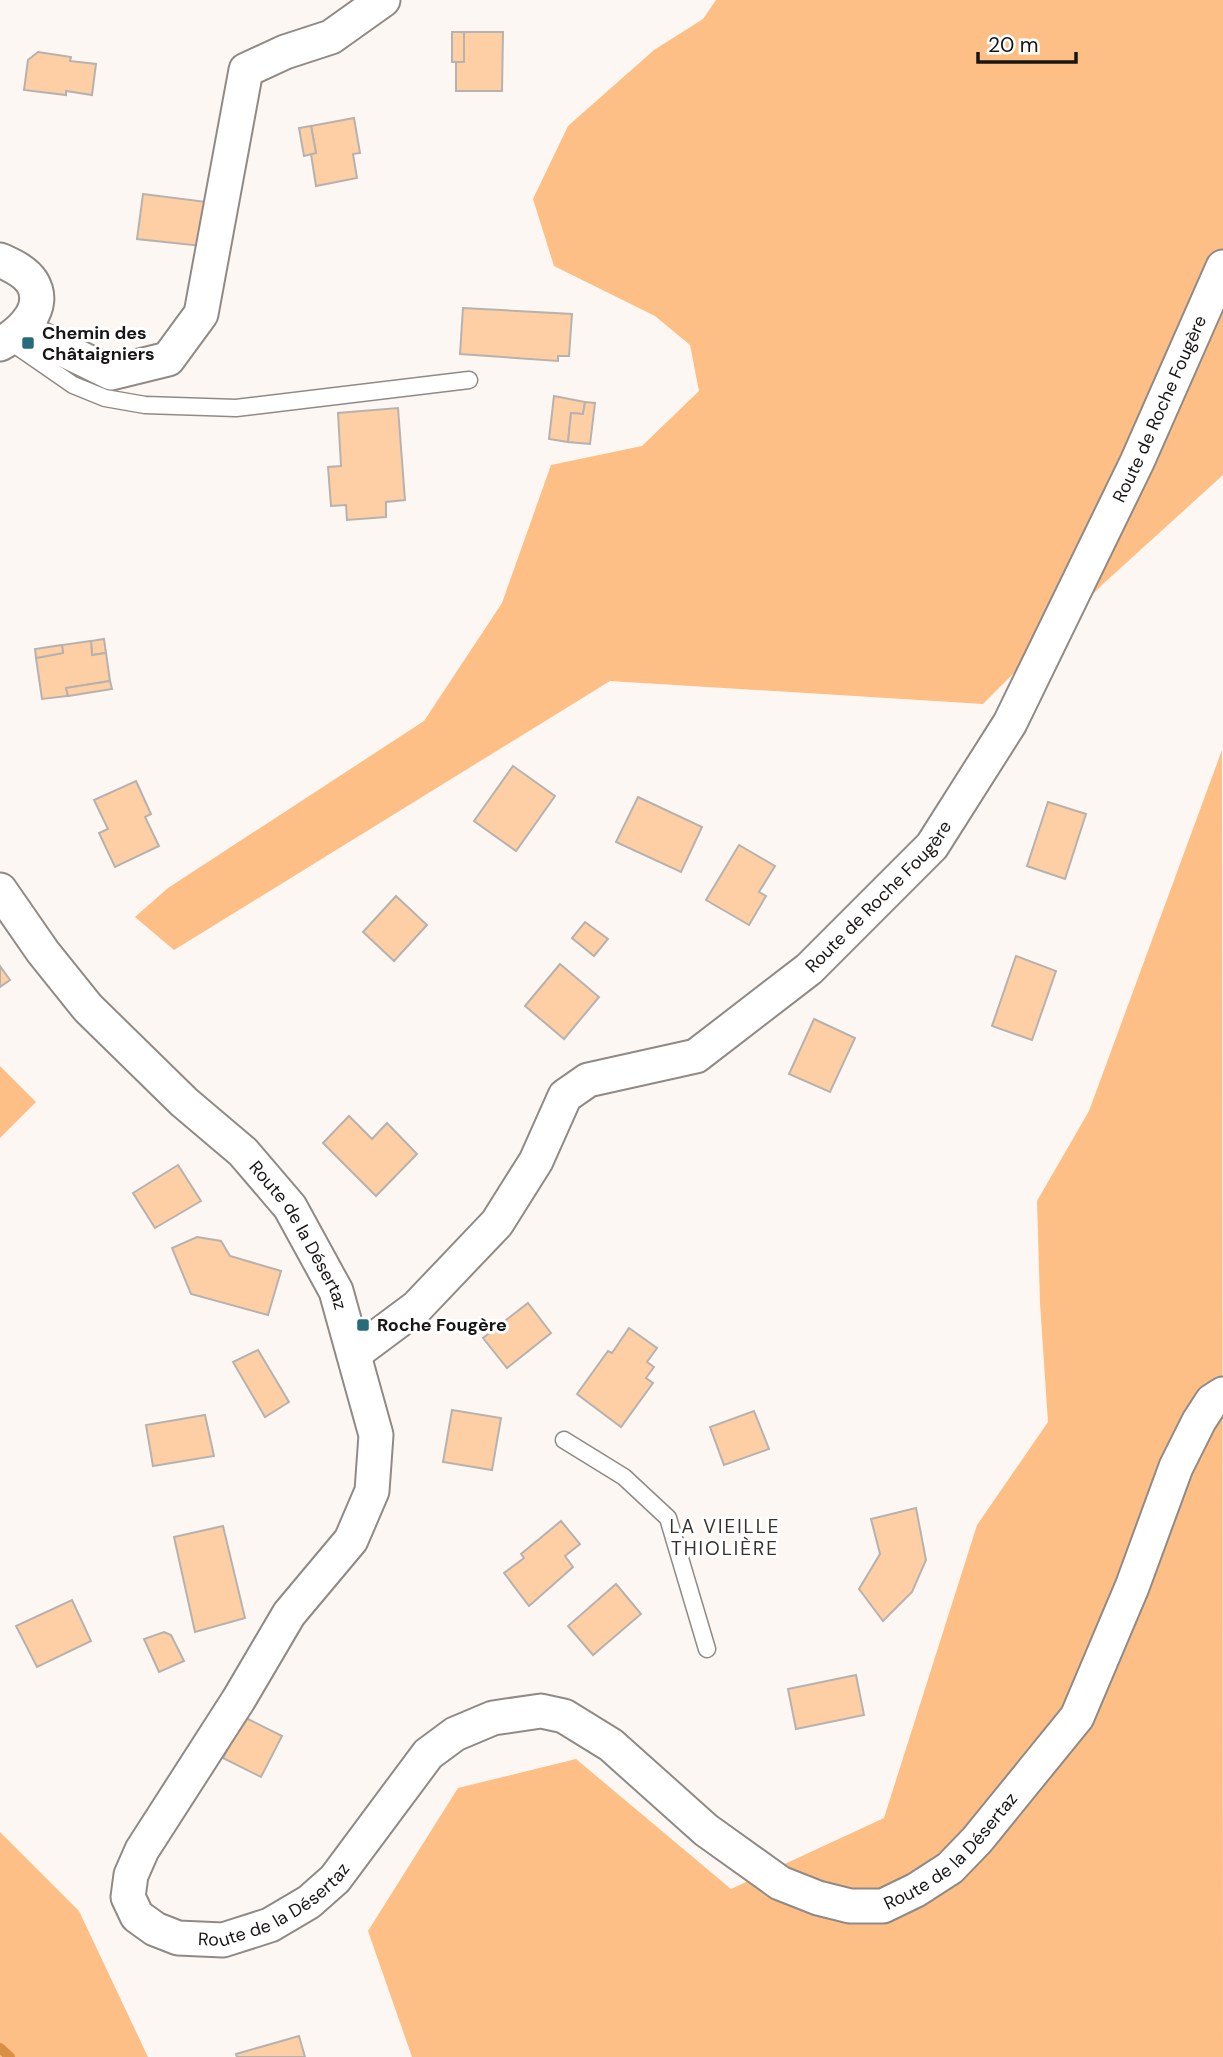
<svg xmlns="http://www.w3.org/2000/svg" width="1223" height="2057" viewBox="0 0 1223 2057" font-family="'DM Sans',sans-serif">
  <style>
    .green { fill: #fdbf85 }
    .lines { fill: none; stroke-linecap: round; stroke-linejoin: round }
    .stream { stroke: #da9044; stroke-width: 10 }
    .building { fill: #fecfa5; stroke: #b7b2ae; stroke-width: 2 }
    .lane-casing { stroke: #8f8a86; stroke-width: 19 }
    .street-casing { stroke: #8f8a86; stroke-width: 37 }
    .lane { stroke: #fff; stroke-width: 16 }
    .street { stroke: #fff; stroke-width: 33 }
    .poi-dot { fill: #266c7a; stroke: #fff; stroke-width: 2.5 }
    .labels { text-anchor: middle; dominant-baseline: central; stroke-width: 6; stroke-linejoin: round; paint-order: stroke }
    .poi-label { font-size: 18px; font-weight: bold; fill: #181615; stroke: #fff; text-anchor: start }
    .street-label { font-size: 18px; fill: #181615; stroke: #fff }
    .neighbourhood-label { font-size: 19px; letter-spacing: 2px; fill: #36322f; stroke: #fff }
  </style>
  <rect width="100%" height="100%" fill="#fdf7f3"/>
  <g class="green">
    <polygon points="716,0 1223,0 1223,475 1103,584 983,704 610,681 174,950 135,917 168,888 424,721 502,603 551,465 642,446 699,391 690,345 655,316 554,266 533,199 568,126 654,50 703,19"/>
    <polygon points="1222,750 1223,2057 412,2057 368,1931 458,1788 576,1759 731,1889 884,1818 977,1525 1048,1422 1040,1303 1037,1201 1089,1111"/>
    <polygon points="0,1066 36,1102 0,1138"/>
    <polygon points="0,1832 79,1911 148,2057 0,2057"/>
  </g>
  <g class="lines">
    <polyline class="stream" points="0,2048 10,2057"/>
  </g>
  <g class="building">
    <rect x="452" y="32" width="12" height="30"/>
    <polygon points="464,32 503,32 502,91 456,91 456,62 464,62"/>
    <polygon points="38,52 71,57 70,61 96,64 92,95 66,91 66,95 24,90 28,60"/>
    <polygon points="354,118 360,153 353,154 357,178 316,186 311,154 316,153 311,126"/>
    <polygon points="311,126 316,153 304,156 299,128"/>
    <polygon points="143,194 207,202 202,246 137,239"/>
    <polygon points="463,308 572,314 569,356 558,356 558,361 460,354"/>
    <polygon points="554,396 585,402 583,414 571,413 568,442 549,439"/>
    <polygon points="585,402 595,403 590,444 568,442 571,413 583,414"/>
    <polygon points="398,408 405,500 386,502 386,517 347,520 346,505 331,506 328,467 341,466 338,413"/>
    <polygon points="104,639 106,653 92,655 91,641"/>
    <polygon points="91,641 92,655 106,653 110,681 66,688 68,696 42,699 36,658 63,653 62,645"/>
    <polygon points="62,645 63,653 36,658 35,649"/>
    <polygon points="110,681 112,689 68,696 66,688"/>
    <polygon points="513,766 555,796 516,851 474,821"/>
    <polygon points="136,781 151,814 145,817 159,846 115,867 99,833 108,829 94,800"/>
    <polygon points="638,797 702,827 681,872 616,842"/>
    <polygon points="1048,802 1086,814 1065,879 1027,866"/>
    <polygon points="739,845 775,866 759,892 766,896 749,925 706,900"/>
    <polygon points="396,896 427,925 394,961 363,932"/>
    <polygon points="585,922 608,939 594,956 572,938"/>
    <polygon points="1016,956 1056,971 1032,1040 992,1026"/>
    <polygon points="560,964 599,997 564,1039 525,1006"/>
    <polygon points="0,966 10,980 0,987"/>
    <polygon points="814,1019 855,1038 830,1092 789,1074"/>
    <polygon points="349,1116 372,1139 387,1123 417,1154 376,1196 323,1143"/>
    <polygon points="178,1165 201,1201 155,1228 133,1193"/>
    <polygon points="197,1237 221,1241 230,1256 281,1271 268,1315 191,1294 172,1248"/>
    <polygon points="528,1303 551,1333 507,1368 483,1338"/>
    <polygon points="629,1328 657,1348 647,1362 654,1367 646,1378 653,1383 621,1427 577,1394 608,1351 612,1353"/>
    <polygon points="258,1350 289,1402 265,1417 233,1362"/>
    <polygon points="452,1410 501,1418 492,1470 443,1462"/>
    <polygon points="754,1411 769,1449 724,1465 710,1427"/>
    <polygon points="205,1415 214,1456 153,1466 146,1425"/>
    <polygon points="916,1508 926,1560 912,1592 883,1621 859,1589 880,1554 871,1519"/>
    <polygon points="561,1521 580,1544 565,1556 573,1567 529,1606 504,1573 524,1558 521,1554"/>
    <polygon points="223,1526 245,1618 195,1632 174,1537"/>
    <polygon points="616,1584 641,1614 593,1655 568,1626"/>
    <polygon points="72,1600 91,1641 37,1667 16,1626"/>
    <polygon points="164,1632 171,1635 184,1661 159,1672 144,1639"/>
    <polygon points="856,1675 864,1715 796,1729 788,1689"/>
    <polygon points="244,1717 282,1736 261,1777 223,1758"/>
    <polygon points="299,2036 305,2057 237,2057 236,2054"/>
  </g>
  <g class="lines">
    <defs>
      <g id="lane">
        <polyline points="8,340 73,385 105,398 145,405 236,408 469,380"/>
        <polyline points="564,1440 624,1477 668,1518 707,1649"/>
      </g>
      <g id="street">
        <path d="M0,260c11,5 25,11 32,22 16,26 -11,51 -32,62"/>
        <polyline points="23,330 111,373 168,359 201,314 246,70 285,52 331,37 383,0"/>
        <path id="s1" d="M0,890l43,62 45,56 96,94 59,50 47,55 46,84 40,144 -4,56 -21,49 -62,74 -50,85 -97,151 -11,25 -3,22 9,19 18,13 23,9 45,2 47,-15 39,-23 26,-23 93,-125 27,-20 38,-16 48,-7 23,5 47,29 95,85 74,53 38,15 32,8h33l33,-16 34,-22 27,-28 100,-123 55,-130 44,-120 23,-46 13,-20 11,-7"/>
        <path id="s2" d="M354,1354l63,-47 80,-84 39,-62 29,-65 23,-16 108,-24 113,-87 123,-123 78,-123 127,-261 86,-195"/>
      </g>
    </defs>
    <use href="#lane" class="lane-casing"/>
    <use href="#street" class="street-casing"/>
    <use href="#lane" class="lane"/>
    <use href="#street" class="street"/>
  </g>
  <g class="poi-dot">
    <rect x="21" y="336" width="14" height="14" rx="3.5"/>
    <rect x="356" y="1318" width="14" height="14" rx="3.5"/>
  </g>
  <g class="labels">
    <g class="poi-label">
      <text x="42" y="333">Chemin des<tspan x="42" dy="21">Châtaigniers</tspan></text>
      <text x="377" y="1325">Roche Fougère</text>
    </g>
    <g class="street-label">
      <text stroke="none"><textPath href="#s2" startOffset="1288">Route de Roche Fougère</textPath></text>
      <text stroke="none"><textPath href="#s2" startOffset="721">Route de Roche Fougère</textPath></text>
      <text stroke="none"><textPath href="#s1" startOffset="460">Route de la Désertaz</textPath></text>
      <text stroke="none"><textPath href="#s1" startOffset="2224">Route de la Désertaz</textPath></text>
      <text stroke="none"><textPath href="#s1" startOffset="1384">Route de la Désertaz</textPath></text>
    </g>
    <g class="neighbourhood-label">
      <text x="725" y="1526">LA VIEILLE<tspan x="725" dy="22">THIOLIÈRE</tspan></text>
    </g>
  </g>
  <path d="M978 52v10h98v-10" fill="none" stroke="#181615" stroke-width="3.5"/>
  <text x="988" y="52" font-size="21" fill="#181615" stroke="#ffffff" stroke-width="5" paint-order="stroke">20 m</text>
</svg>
